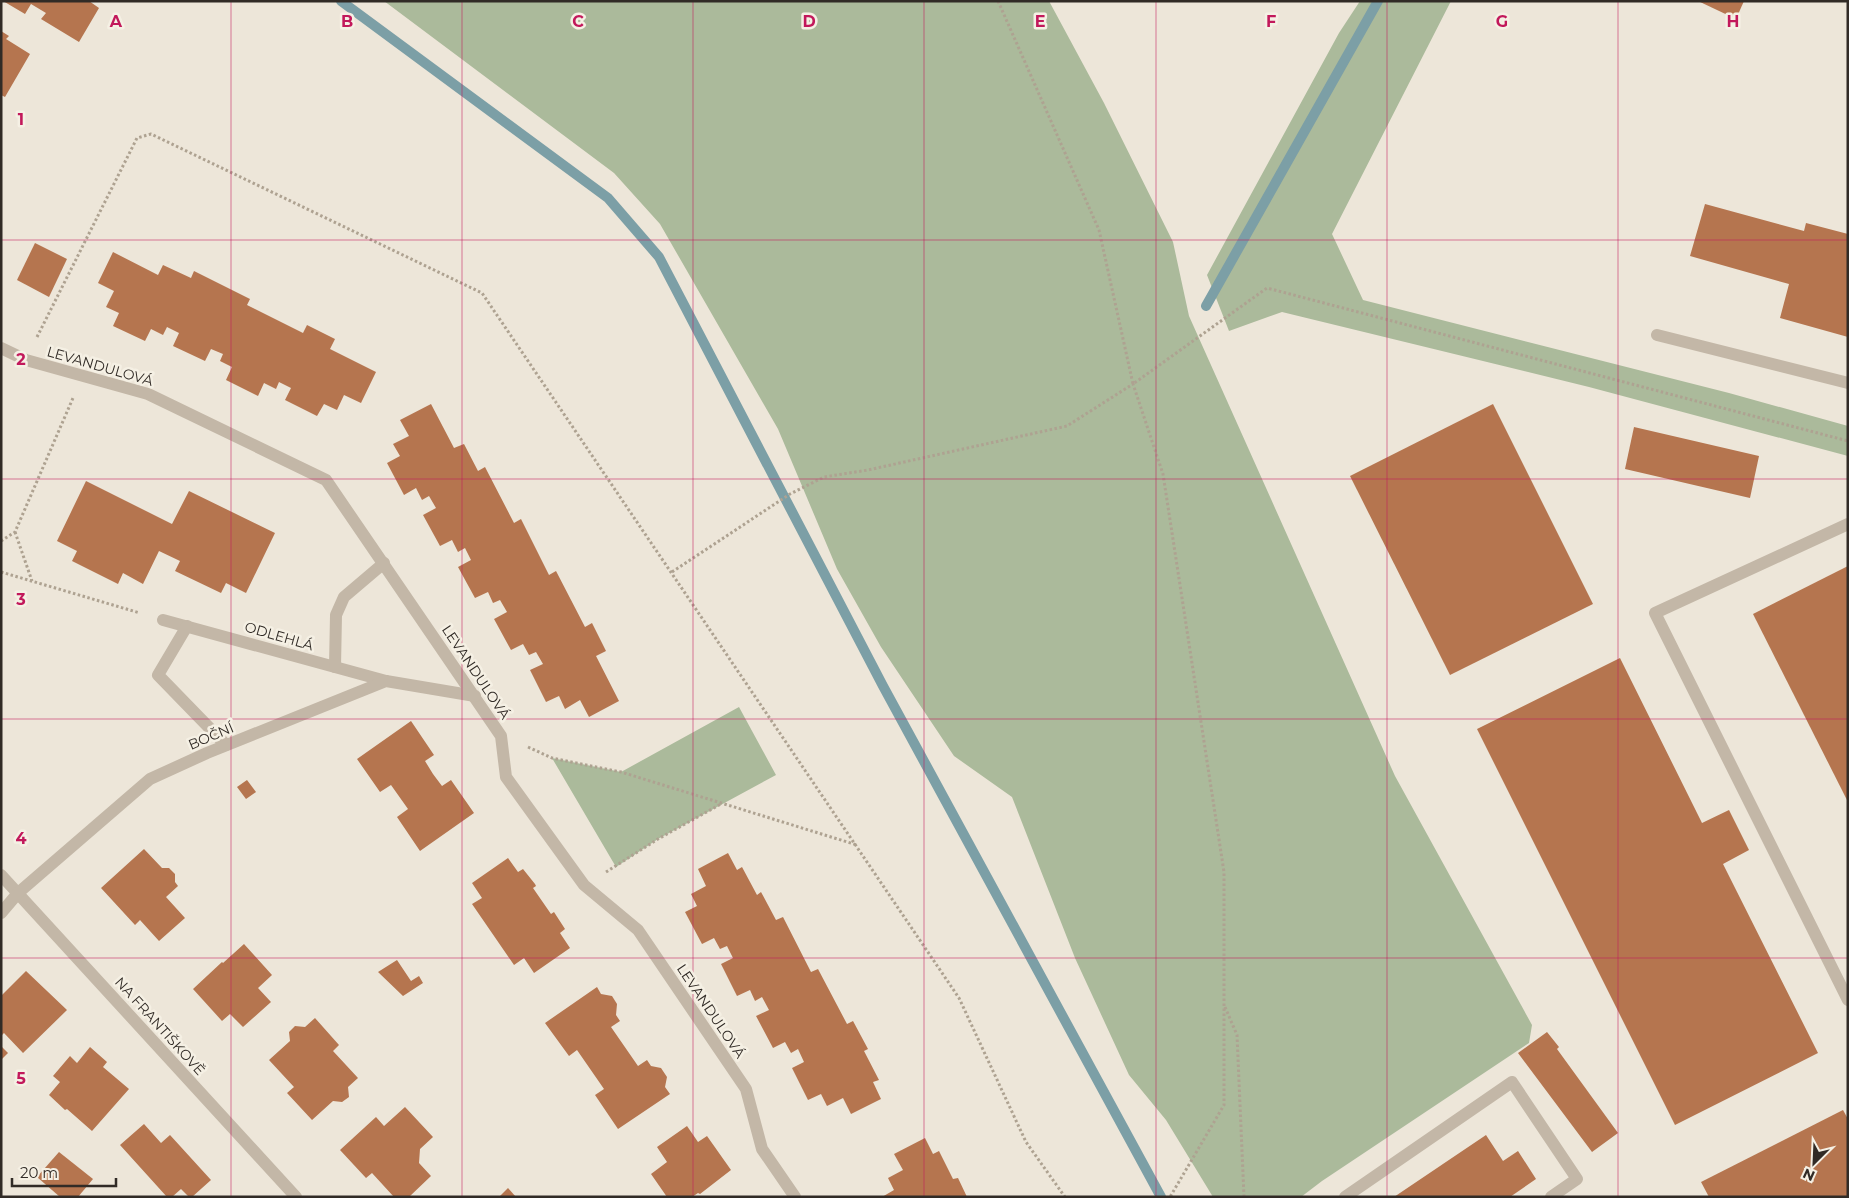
<svg xmlns="http://www.w3.org/2000/svg" width="1849" height="1198" viewBox="0 0 1849 1198" font-family="Montserrat,sans-serif">
  <style>
    .green { fill: #abba9b }
    .lines { fill: none; stroke-linecap: round; stroke-linejoin: round }
    .stream { stroke: #7c9fa6; stroke-width: 10 }
    .building { fill: #b5754f }
    .path { stroke: #aea291; stroke-width: 3; stroke-dasharray: 2.5 2.5; stroke-linecap: butt }
    .minor { stroke: #c3b7a7; stroke-width: 12 }
    .grid { fill: none; stroke: #c2185b; stroke-width: 1; stroke-opacity: 0.55 }
    .labels { text-anchor: middle; dominant-baseline: central; stroke-width: 5; stroke-linejoin: round; paint-order: stroke }
    .street-label { font-size: 14px; fill: #312b26; stroke: #f5f0e4 }
    .grid-label { font-size: 16px; text-anchor: middle; font-weight: bold; fill: #c2185b; stroke: #f5f0e4; stroke-width: 5; stroke-linejoin: round; paint-order: stroke }
  </style>
  <rect width="100%" height="100%" fill="#ede6d9"/>
  <g class="green">
    <polygon points="384,1 1049,1 1104,103 1173,242 1189,316 1395,776 1532,1025 1529,1043 1322,1181 1301,1197 1213,1197 1166,1120 1129,1075 1075,958 1012,797 954,756 881,647 837,569 778,429 660,224 614,173"/>
    <polygon points="1360,1 1451,1 1332,234 1363,300 1729,393 1848,426 1848,456 1589,387 1282,312 1229,331 1207,275 1339,33"/>
    <polygon points="739,707 776,775 658,839 616,867 552,758 621,772"/>
  </g>
  <g class="lines">
    <g class="stream">
      <polyline points="341,1 608,198 659,257 883,686 1161,1197"/>
      <polyline points="1206,306 1378,1"/>
    </g>
  </g>
  <g class="building">
    <polygon points="3,1 89,1 99,8 79,42 41,19 46,13 31,4 25,14"/>
    <polygon points="1698,1 1744,1 1736,19"/>
    <polygon points="1,31 9,36 6,39 30,54 5,97 1,95"/>
    <polygon points="1705,204 1804,231 1806,223 1848,234 1848,337 1780,318 1789,284 1690,256"/>
    <polygon points="35,243 67,259 49,297 17,280"/>
    <polygon points="113,252 158,275 163,265 191,278 194,271 250,299 247,305 303,333 307,325 335,339 330,349 376,372 361,403 344,395 337,410 324,404 317,416 285,400 291,388 279,382 276,389 264,383 258,396 226,380 232,367 220,361 223,354 211,349 205,361 173,346 179,333 167,327 163,335 151,329 145,341 113,326 119,313 106,307 114,291 98,283"/>
    <polygon points="431,404 454,448 464,444 478,471 485,467 514,523 521,519 549,575 556,571 585,627 592,623 606,651 596,656 619,701 589,717 580,700 565,709 559,696 546,702 530,670 543,664 536,652 529,655 523,644 511,650 494,619 507,612 500,600 493,603 488,592 475,598 458,567 471,560 465,548 458,552 452,540 440,546 423,515 436,508 429,496 422,500 416,488 404,495 387,463 400,456 393,444 409,436 400,420"/>
    <polygon points="1493,404 1593,604 1450,675 1350,476"/>
    <polygon points="1634,427 1759,456 1750,498 1625,469"/>
    <polygon points="86,481 172,524 189,491 275,533 246,593 226,583 221,593 175,571 180,561 159,551 143,584 123,573 118,584 72,561 77,551 57,541"/>
    <polygon points="1848,566 1848,802 1753,614"/>
    <polygon points="1620,658 1702,823 1729,810 1749,850 1723,864 1818,1053 1675,1125 1477,729"/>
    <polygon points="411,721 434,755 425,761 433,774 442,786 451,780 474,813 420,851 397,817 408,809 391,785 380,792 357,759"/>
    <polygon points="247,780 256,792 246,799 237,787"/>
    <polygon points="144,849 162,868 169,868 175,874 175,882 178,886 166,897 185,918 159,941 140,920 135,925 101,888"/>
    <polygon points="728,853 737,870 742,867 757,895 761,892 776,920 783,917 811,972 818,969 847,1024 853,1021 868,1049 864,1051 879,1080 873,1082 881,1099 851,1114 843,1098 827,1106 821,1094 808,1100 792,1068 804,1062 798,1049 791,1053 785,1042 773,1048 756,1016 769,1010 762,997 755,1001 750,990 737,996 721,964 733,958 727,946 720,949 714,938 702,944 685,912 697,906 691,894 706,886 698,869"/>
    <polygon points="508,858 518,872 523,869 535,884 536,886 533,888 551,914 554,912 565,929 560,933 570,948 534,973 524,958 514,965 472,904 482,898 472,883"/>
    <polygon points="244,944 272,975 258,988 271,1002 243,1027 230,1014 222,1021 193,989 222,962 223,963"/>
    <polygon points="397,960 411,981 419,976 423,983 403,996 378,972"/>
    <polygon points="26,971 67,1010 23,1053 4,1033 1,1036 1,996"/>
    <polygon points="597,987 601,994 612,996 617,1004 616,1015 620,1021 611,1027 638,1066 647,1060 651,1066 661,1068 667,1077 665,1087 670,1094 618,1129 595,1095 604,1089 577,1050 569,1056 545,1023"/>
    <polygon points="315,1018 339,1045 333,1051 358,1078 348,1087 349,1097 342,1102 333,1101 312,1120 287,1093 294,1087 269,1060 290,1041 289,1032 295,1026 305,1027"/>
    <polygon points="1547,1032 1559,1047 1557,1049 1618,1133 1592,1152 1518,1053"/>
    <polygon points="1,1046 8,1053 1,1060"/>
    <polygon points="90,1047 107,1062 103,1067 129,1089 92,1131 67,1109 65,1110 49,1095 60,1082 53,1076 70,1056 77,1063"/>
    <polygon points="405,1107 433,1137 420,1149 419,1163 431,1176 409,1197 394,1197 372,1173 366,1178 340,1150 376,1117 384,1126"/>
    <polygon points="1843,1110 1848,1119 1848,1197 1709,1197 1701,1182"/>
    <polygon points="144,1124 161,1143 170,1135 211,1180 192,1197 189,1197 181,1189 172,1197 167,1197 120,1145"/>
    <polygon points="687,1126 698,1142 707,1136 731,1170 700,1194 698,1193 692,1197 667,1197 651,1174 667,1162 657,1147"/>
    <polygon points="1486,1135 1503,1161 1518,1151 1536,1179 1510,1197 1394,1197"/>
    <polygon points="925,1138 933,1154 939,1151 953,1179 958,1178 967,1197 882,1197 894,1190 888,1178 903,1170 894,1154"/>
    <polygon points="59,1152 93,1179 78,1197 60,1197 37,1177"/>
    <polygon points="508,1188 516,1197 499,1197"/>
  </g>
  <g class="lines">
    <g class="path">
      <polyline points="998,1 1099,230 1133,384 1267,288 1848,441"/>
      <polyline points="37,337 137,138 151,134 482,293 959,998 1026,1142 1065,1197"/>
      <polyline points="15,532 32,581"/>
      <polyline points="1,541 15,532 73,398"/>
      <polyline points="1,572 140,613"/>
      <polyline points="672,572 790,494 824,477 868,470 1067,426 1133,384 1163,474 1224,872 1224,1105 1170,1197"/>
      <polyline points="528,747 552,758 621,772 857,845"/>
      <polyline points="606,872 658,839 721,804"/>
      <polyline points="1225,1007 1237,1035 1244,1197"/>
    </g>
    <g class="minor">
      <polyline points="1657,335 1848,383"/>
      <polyline points="1,348 26,360 148,394 326,480 501,736 506,777 584,885 638,930 746,1089 762,1149 795,1197"/>
      <polyline points="1848,524 1655,613 1848,1000"/>
      <polyline points="163,620 386,681"/>
      <polyline points="187,626 158,675 226,745"/>
      <polyline points="335,667 336,615 344,597 384,563"/>
      <polyline points="1,875 296,1197"/>
      <polyline points="1,913 18,893 150,779 207,753 386,681 475,696"/>
      <polyline points="1345,1197 1512,1082 1577,1179 1551,1197"/>
    </g>
  </g>
  <path class="grid" d="M231,1v1196M462,1v1196M693,1v1196M924,1v1196M1156,1v1196M1387,1v1196M1618,1v1196M1,240h1847M1,479h1847M1,719h1847M1,958h1847"/>
  <g class="labels">
    <g class="street-label">
      <text transform="translate(100 366) rotate(16)">LEVANDULOVÁ</text>
      <text transform="translate(279 636) rotate(16)">ODLEHLÁ</text>
      <text transform="translate(476 672) rotate(56)">LEVANDULOVÁ</text>
      <text transform="translate(211 736) rotate(-23)">BOČNÍ</text>
      <text transform="translate(711 1011) rotate(56)">LEVANDULOVÁ</text>
      <text transform="translate(160 1026) rotate(48)">NA FRANTIŠKOVĚ</text>
    </g>
  </g>
  <g class="grid-label">
    <text x="116" y="27">A</text>
    <text x="347" y="27">B</text>
    <text x="578" y="27">C</text>
    <text x="809" y="27">D</text>
    <text x="1040" y="27">E</text>
    <text x="1271" y="27">F</text>
    <text x="1502" y="27">G</text>
    <text x="1733" y="27">H</text>
    <text x="21" y="125">1</text>
    <text x="21" y="365">2</text>
    <text x="21" y="605">3</text>
    <text x="21" y="844">4</text>
    <text x="21" y="1084">5</text>
  </g>
  <rect width="1849" height="1198" fill="none" stroke="#312b26" stroke-width="5"/>
  <g transform="translate(1814 1163) rotate(204)" stroke="#f5f0e4" stroke-width="4" paint-order="stroke">
  <path d="M0-4L9 19L0 12L-9 19Z" fill="#312b26"/>
  <text y="-8" font-size="14" font-weight="bold" text-anchor="middle" fill="#312b26">N</text>
  </g>
  <path d="M12 1178v8h104v-8" fill="none" stroke="#312b26" stroke-width="2.5"/>
  <text x="20" y="1178" font-size="15" fill="#312b26" stroke="#f5f0e4" stroke-width="4" paint-order="stroke">20 m</text>
</svg>
